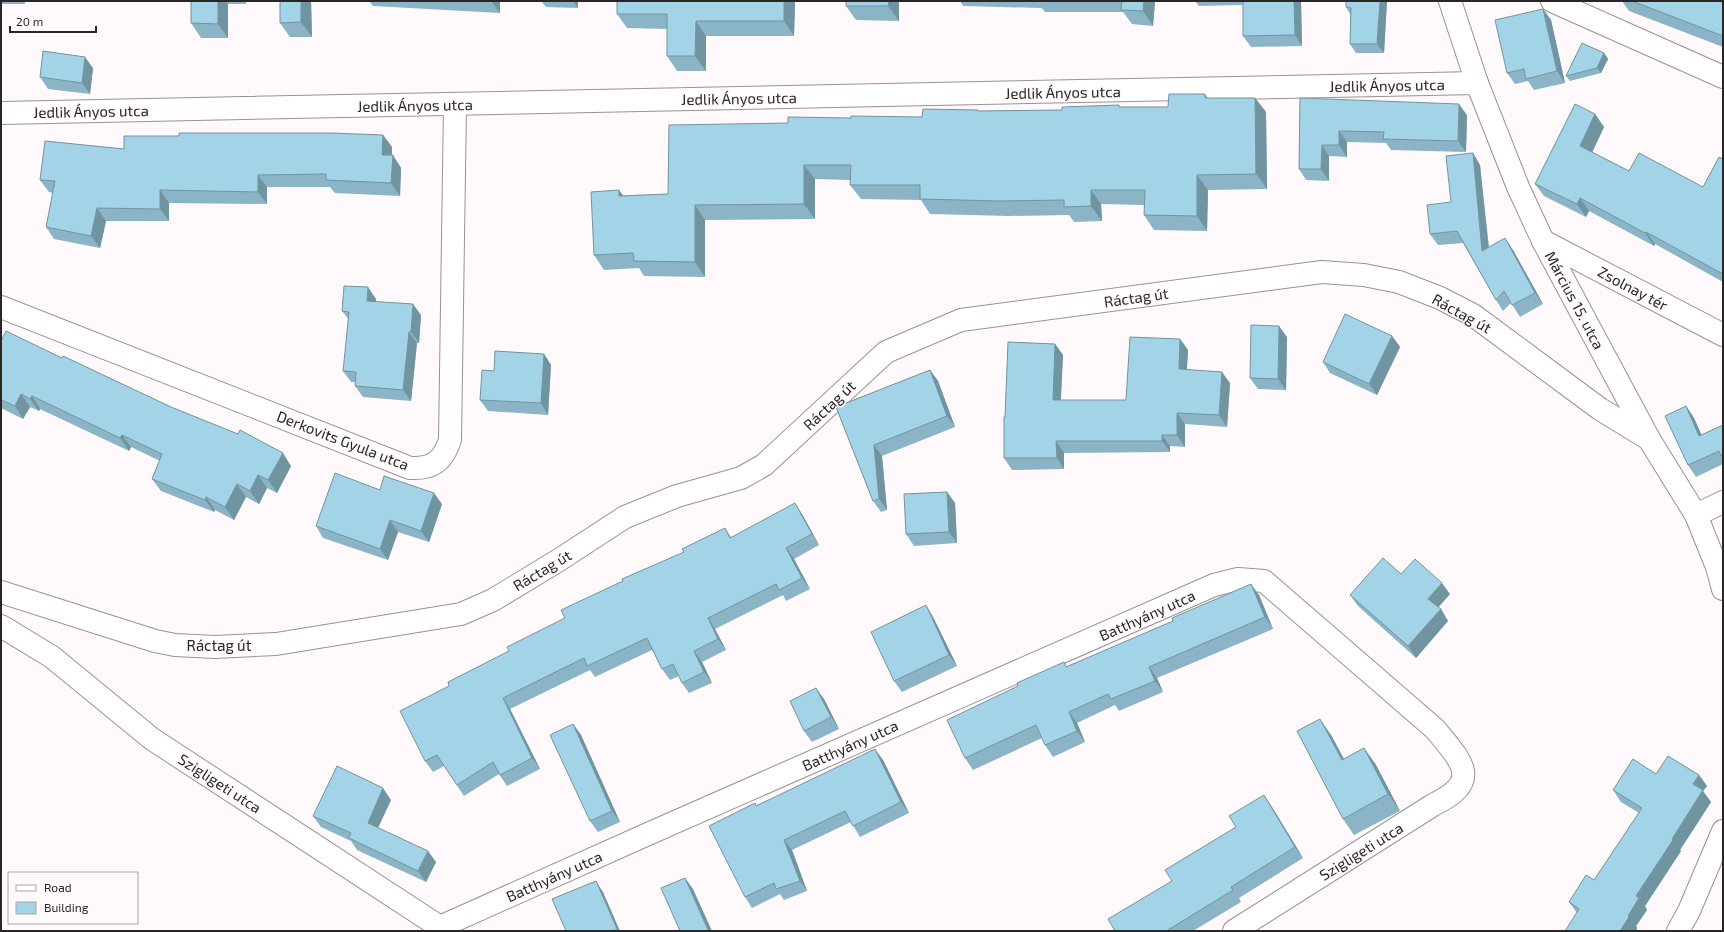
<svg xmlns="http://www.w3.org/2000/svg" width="1724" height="932" viewBox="0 0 1724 932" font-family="'Exo 2',sans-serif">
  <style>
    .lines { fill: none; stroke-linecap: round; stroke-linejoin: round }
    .street-casing { stroke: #9a9194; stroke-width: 24 }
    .street { stroke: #fff; stroke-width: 22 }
    .wall { fill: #8bb5c6 }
    .shaded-wall { fill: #7194a1 }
    .building { fill: #a2d3e6; stroke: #7194a1 }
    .labels { text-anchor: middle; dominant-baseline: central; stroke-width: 3; stroke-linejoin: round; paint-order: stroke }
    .street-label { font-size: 15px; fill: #2a2627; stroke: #fff9fb }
  </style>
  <rect width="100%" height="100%" fill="#fff9fb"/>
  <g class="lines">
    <defs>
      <g id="street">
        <polyline points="1450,1 1477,83 1518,187 1543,241 1649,439 1696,515 1717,567 1723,589"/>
        <polyline points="1552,1 1723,77"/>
        <polyline points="1,113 1477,83"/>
        <polyline points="1543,241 1723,335"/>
        <path d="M1,307l409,161c23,1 33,-7 40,-28l5,-336"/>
        <polyline points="1696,515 1723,502"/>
        <polyline points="1,592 155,641 175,645 215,647 276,644 461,614 493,600 559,560 625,517 677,496 741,478 764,465 886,352 961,320 1322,272 1364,275 1399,282 1440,298 1473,315 1600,409 1649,439"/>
        <polyline points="1,626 52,657 152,739 446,931"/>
        <path d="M440,927l208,-93 566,-249 24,-6 26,2 171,148c27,33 48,52 -2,76l-199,126"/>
        <polyline points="1678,931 1689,911 1723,831"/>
      </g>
    </defs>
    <use href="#street" class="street-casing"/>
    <use href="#street" class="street"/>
  </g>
  <g class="wall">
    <rect x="1" y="1" width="24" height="3"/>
    <polygon points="191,1 246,1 246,4 228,4 228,38 201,38 191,23"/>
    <polygon points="311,1 312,37 290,37 280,23"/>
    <polygon points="369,1 500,1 500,13 373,6"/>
    <polygon points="541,1 578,1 578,8 546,7"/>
    <polygon points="795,1 794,36 706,36 706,71 677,71 667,56 667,29 627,28 617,14"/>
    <polygon points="846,1 899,1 899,21 856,20 846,6"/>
    <polygon points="960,1 1155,1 1153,26 1132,24 1123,12 1045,12 1042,8 963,6"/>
    <polygon points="1195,1 1301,1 1302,46 1251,47 1243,36 1243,5 1199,6"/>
    <polygon points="1346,1 1387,1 1384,53 1356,53 1350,44 1350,14 1346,7"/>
    <polygon points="1622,1 1723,1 1723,47 1629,11"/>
    <polygon points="1543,9 1551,20 1565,83 1534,90 1528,81 1515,84 1507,73"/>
    <polygon points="1604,53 1608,59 1601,73 1570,81 1566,76"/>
    <polygon points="93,68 90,94 48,89 40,77"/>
    <polygon points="1205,94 1208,98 1255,98 1266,112 1267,189 1208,190 1207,231 1154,230 1144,215 1144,205 1101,204 1102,221 1074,222 1069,215 1010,216 930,214 921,200 861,199 850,185 850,180 815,179 815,219 705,220 705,277 644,276 639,268 604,270 594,255 623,196 668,194 788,123 851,118 922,117 978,110 979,111 1062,110 1120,107 1168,107"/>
    <polygon points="1300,98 1467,115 1466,152 1391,150 1386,143 1347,142 1347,157 1329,156 1329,181 1306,180 1299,169"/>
    <polygon points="1595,114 1604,127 1592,152 1629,171 1703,187 1723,159 1723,282 1655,244 1654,246 1589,211 1586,217 1544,196 1535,184"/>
    <polygon points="383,135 392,147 392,155 401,168 400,196 335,193 330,187 267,187 267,204 169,203 169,221 106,221 100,248 54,239 46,227 53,193 49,192 40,180 124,149"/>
    <polygon points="1473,153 1480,165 1489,247 1513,250 1543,304 1520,317 1511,303 1503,311 1496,300 1463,243 1438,245 1430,234 1451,202"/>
    <polygon points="376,299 376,302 421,315 419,343 417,343 411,401 363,397 355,386 355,382 351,382 343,371 349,320 342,311"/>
    <polygon points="1392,336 1400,347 1377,395 1330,373 1323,362"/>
    <polygon points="1287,337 1286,390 1258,389 1250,378"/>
    <polygon points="1180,339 1188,350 1187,369 1230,383 1227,427 1185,424 1185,447 1170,446 1170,452 1064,453 1064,469 1012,470 1004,458 1005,417 1055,344 1063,355 1061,400 1126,400"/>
    <polygon points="1,341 62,358 291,466 277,493 267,488 259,504 246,497 234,520 215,510 214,512 161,491 152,479 160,461 131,447 129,451 40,409 39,411 30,407 23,419 1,408"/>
    <polygon points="544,354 551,365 548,415 488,411 480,400"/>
    <polygon points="930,370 938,381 955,427 882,456 887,510 881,512 873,501 836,407"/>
    <polygon points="1686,406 1694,418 1701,435 1723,425 1723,464 1696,477 1688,465"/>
    <polygon points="380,490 442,504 429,542 398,532 388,560 323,538 316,526"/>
    <polygon points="947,492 955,503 957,543 914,546 906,534"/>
    <polygon points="802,514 819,545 794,559 810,589 786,601 783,595 715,629 726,650 702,662 712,683 689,693 682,683 679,676 670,680 662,669 652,650 595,677 590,670 510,709 540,769 507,786 499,774 464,796 444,766 433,772 425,761 449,686 509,651 731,538"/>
    <polygon points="1401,574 1450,594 1438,607 1441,609 1448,621 1416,658 1358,606 1350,595"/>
    <polygon points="1259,595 1273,629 1157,678 1163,692 1119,711 1115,705 1077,723 1085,742 1053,757 1045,745 1042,738 973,770 965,758 1018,686 1067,666"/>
    <polygon points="933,617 957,666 902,692 894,681"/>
    <polygon points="824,699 839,729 812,742 804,731"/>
    <polygon points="573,724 581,735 620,822 598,832 590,821"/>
    <polygon points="1331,735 1344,759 1364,748 1376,765 1400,811 1354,835 1343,819"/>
    <polygon points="883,760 909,813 860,837 851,822 792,850 807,891 784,900 780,894 752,908 745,897 755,803 756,805"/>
    <polygon points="1656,774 1699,775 1707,786 1703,791 1711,802 1680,850 1681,851 1645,906 1647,910 1636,926 1637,928 1636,931 1565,931 1577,913 1569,902 1594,880 1639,813 1621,802 1613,790"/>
    <polygon points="391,800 378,828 436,862 426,882 357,850 351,841 321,827 313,816"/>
    <polygon points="1272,807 1303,858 1239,898 1241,902 1193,931 1115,931 1172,881"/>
  </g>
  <g class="shaded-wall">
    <polygon points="218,1 226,1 228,4 228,38 218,24"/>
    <polygon points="301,1 311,1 312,37 301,22"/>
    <polygon points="491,1 500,1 500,13"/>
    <polygon points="573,1 578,1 578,8"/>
    <polygon points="784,1 795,1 794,36 784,21"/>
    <polygon points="889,1 899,1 899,21 888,6"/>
    <polygon points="1144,1 1155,1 1153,26 1143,11"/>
    <polygon points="1294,1 1301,1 1302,46 1295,35"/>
    <polygon points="1380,1 1387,1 1384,53 1377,44"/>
    <polygon points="1543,9 1551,20 1565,83 1557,71"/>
    <polygon points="696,21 706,36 706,71 695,56"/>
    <polygon points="1604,53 1608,59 1601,73 1597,68"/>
    <polygon points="85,57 93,68 90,94 82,83"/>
    <polygon points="1255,98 1266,112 1267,189 1256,174"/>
    <polygon points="1459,104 1467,115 1466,152 1458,141"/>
    <polygon points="1595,114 1604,127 1589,159 1580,146"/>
    <polygon points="1339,131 1347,142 1347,157 1339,145"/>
    <polygon points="383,135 392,147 391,167 382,155"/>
    <polygon points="1322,145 1329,156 1329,181 1321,169"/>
    <polygon points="1473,153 1480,165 1490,262 1482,251"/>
    <polygon points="393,155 401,168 400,196 391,183"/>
    <polygon points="804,165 815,179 815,219 804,204"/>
    <polygon points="258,175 267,187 267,204 258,192"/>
    <polygon points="1197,175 1208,190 1207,231 1197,216"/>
    <polygon points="160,190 169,203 169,221 160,209"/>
    <polygon points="619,190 630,205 619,196"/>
    <polygon points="1091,190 1101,204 1102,221 1091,206"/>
    <polygon points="1580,198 1589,211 1586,217 1577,204"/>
    <polygon points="695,205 705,220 705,277 695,262"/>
    <polygon points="97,208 106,221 100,248 91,236"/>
    <polygon points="1646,232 1655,244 1654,246 1645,233"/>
    <polygon points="1505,238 1513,250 1543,304 1535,293"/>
    <polygon points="368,287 376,299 375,312 367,301"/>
    <polygon points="413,304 421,315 419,343 411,332"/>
    <polygon points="1279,326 1287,337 1286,390 1278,379"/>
    <polygon points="409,332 417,343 411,401 403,390"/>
    <polygon points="1392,336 1400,347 1377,395 1369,384"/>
    <polygon points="1180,339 1188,350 1186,380 1179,369"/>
    <polygon points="1055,344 1063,355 1060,412 1053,400"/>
    <polygon points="544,354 551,365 548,415 541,403"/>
    <polygon points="930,370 938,381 955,427 947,416"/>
    <polygon points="1222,372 1230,383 1227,427 1219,415"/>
    <polygon points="21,394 30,407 23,419 15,406"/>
    <polygon points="32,396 40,409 39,411 30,399"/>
    <polygon points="1686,406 1694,418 1707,447 1699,436"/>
    <polygon points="1177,413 1185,424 1185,447 1177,435"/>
    <polygon points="122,435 131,447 129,451 120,438"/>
    <polygon points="1162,435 1170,446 1170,452 1162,441"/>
    <polygon points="1056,441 1064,453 1064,469 1057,458"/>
    <polygon points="874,445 882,456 887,510 879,499"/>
    <polygon points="283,453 291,466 277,493 268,480"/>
    <polygon points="258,475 267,488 259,504 250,491"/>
    <polygon points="237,484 246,497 234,520 225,507"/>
    <polygon points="947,492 955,503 957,543 949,532"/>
    <polygon points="434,493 442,504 429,542 421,531"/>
    <polygon points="206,497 215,510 214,512 205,500"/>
    <polygon points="795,503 802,514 819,545 812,534"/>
    <polygon points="390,520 398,532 388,560 380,549"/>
    <polygon points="725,528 732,539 730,538"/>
    <polygon points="786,548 794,559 810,589 802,578"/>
    <polygon points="1442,583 1450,594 1436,610 1428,599"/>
    <polygon points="1251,584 1259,595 1273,629 1265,617"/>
    <polygon points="926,605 933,617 957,666 949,655"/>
    <polygon points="1441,609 1448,621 1416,658 1408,646"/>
    <polygon points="708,618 715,629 726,650 718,639"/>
    <polygon points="694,651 702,662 712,683 704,672"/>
    <polygon points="1149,667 1157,678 1163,692 1155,681"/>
    <polygon points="816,688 824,699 839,729 831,717"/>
    <polygon points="503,698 510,709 540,769 532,758"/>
    <polygon points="1069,712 1077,723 1085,742 1077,731"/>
    <polygon points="1320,719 1331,735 1353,776 1342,760"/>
    <polygon points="573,724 581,735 620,822 612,811"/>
    <polygon points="1364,748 1376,765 1400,811 1388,794"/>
    <polygon points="875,749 883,760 909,813 901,802"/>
    <polygon points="1699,775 1707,786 1703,791 1711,802 1680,850 1681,851 1645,906 1647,910 1636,926 1637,928 1636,931 1620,931 1636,896 1693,784"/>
    <polygon points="383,788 391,800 375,834 368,823"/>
    <polygon points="1264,795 1272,807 1303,858 1295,847"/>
    <polygon points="784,840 792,850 807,891 800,881"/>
    <polygon points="428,851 436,862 426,882 418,871"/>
    <polygon points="685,878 693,889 712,931 709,931 708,930"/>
    <polygon points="596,881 603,892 620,931 618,931 617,929"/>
  </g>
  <g class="building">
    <polygon points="191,1 218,1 218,24 191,23"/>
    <polygon points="280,1 301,1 301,22 280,23"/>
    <polygon points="617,1 784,1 784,21 696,21 695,56 667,56 667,14 617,14"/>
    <polygon points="846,1 889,1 888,6 846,6"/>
    <polygon points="1122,1 1144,1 1143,11 1121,10"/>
    <polygon points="1243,1 1294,1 1295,35 1243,36"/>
    <polygon points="1346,1 1380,1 1377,44 1350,44 1351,8 1346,7"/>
    <polygon points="1632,1 1723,1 1723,36"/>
    <polygon points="1543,9 1557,71 1526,79 1524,69 1507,73 1495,20"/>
    <polygon points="1582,43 1604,53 1597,68 1566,76"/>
    <polygon points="43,51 85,57 82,83 40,77"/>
    <polygon points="1169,94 1205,94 1205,98 1255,98 1256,174 1197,175 1197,216 1144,215 1145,190 1091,190 1091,206 1064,207 1064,200 999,201 920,199 920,185 850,185 851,165 804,165 804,204 695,205 695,262 634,261 633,253 594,255 591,192 619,190 619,196 668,194 669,125 788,123 788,117 851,118 851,116 922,117 923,109 978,110 978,111 1062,110 1062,107 1119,105 1119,107 1168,107"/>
    <polygon points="1300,98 1459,104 1458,141 1383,139 1384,132 1339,131 1339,145 1322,145 1321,169 1299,169"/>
    <polygon points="1575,104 1595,114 1580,146 1629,171 1639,153 1703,187 1719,157 1723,159 1723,274 1646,232 1645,233 1580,198 1577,204 1535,184"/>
    <polygon points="179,133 332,133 383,135 382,155 393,155 391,183 326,180 326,174 258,175 258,192 160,190 160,209 97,208 91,236 46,227 55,181 40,180 45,141 124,149 124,136 179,136"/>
    <polygon points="1473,153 1482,251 1505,238 1535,293 1512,305 1504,291 1496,300 1457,231 1430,234 1427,205 1451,202 1446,156"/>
    <polygon points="344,286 368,287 367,301 413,304 411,332 409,332 403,390 355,386 356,372 343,371 349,312 342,311"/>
    <polygon points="1345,314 1392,336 1369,384 1323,362"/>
    <polygon points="1251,325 1279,326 1278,379 1250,378"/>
    <polygon points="6,331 62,358 63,356 171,407 238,434 240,430 283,453 268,480 258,475 250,491 237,484 225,507 206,497 205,500 152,479 162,454 122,435 120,438 32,396 30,399 21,394 15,406 1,400 1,341"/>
    <polygon points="1130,337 1180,339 1179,369 1222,372 1219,415 1177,413 1177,435 1162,435 1162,441 1056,441 1057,458 1004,458 1004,417 1005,417 1008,342 1055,344 1053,400 1126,400"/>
    <polygon points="495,351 544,354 541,403 480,400 482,370 494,371"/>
    <polygon points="930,370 947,416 874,445 879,499 873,501 836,407"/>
    <polygon points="1686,406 1699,436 1723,425 1723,454 1721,456 1719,451 1688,465 1665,416"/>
    <polygon points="335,473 380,490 384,476 434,493 421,531 390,520 380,549 316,526"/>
    <polygon points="947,492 949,532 906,534 904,494"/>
    <polygon points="795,503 812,534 786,548 802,578 779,590 776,584 708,618 718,639 694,651 704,672 682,683 673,664 662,669 647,638 587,666 584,658 503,698 532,758 500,775 493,762 457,785 437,755 425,761 400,711 449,686 448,682 509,651 507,647 565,618 561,610 623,581 622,579 684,552 682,549 725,528 730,538"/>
    <polygon points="1383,558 1401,574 1415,559 1442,583 1428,599 1441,609 1408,646 1350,595"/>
    <polygon points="1251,584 1265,617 1149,667 1155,681 1111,699 1108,694 1069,712 1077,731 1045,745 1036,725 965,758 947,720 1018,686 1017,683 1064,662 1066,667 1173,621 1172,618"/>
    <polygon points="926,605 949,655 894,681 871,632"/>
    <polygon points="816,688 831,717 804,731 790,701"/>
    <polygon points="1320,719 1342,760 1364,748 1388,794 1343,819 1297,731"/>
    <polygon points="573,724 612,811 590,821 550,735"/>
    <polygon points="875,749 901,802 853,826 845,811 784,840 800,881 776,889 774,883 745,897 709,826 755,803 756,806"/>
    <polygon points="1668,756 1699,775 1693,784 1703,790 1672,839 1673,840 1636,896 1639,898 1628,916 1629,917 1620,931 1565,931 1579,909 1569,902 1586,875 1594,880 1642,808 1613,790 1633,759 1656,774"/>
    <polygon points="337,766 383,788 368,823 428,851 418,871 349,838 351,833 313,816"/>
    <polygon points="1264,795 1295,847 1231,887 1233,890 1168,930 1169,931 1115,931 1108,919 1172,881 1165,870 1236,827 1229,816"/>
    <polygon points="685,878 708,930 706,931 680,931 661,888"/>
    <polygon points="596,881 617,929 613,931 566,931 552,899"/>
  </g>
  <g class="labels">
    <g class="street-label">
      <text transform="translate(1387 85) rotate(-1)">Jedlik Ányos utca</text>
      <text transform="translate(1063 92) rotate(-1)">Jedlik Ányos utca</text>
      <text transform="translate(739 98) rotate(-1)">Jedlik Ányos utca</text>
      <text transform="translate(415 105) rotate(-1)">Jedlik Ányos utca</text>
      <text transform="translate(91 111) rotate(-1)">Jedlik Ányos utca</text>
      <text transform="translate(1633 288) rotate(28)">Zsolnay tér</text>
      <text transform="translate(1136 297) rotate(-8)">Ráctag út</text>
      <text transform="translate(1575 300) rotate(62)">Március 15. utca</text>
      <text transform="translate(1462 313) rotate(29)">Ráctag út</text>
      <text transform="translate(829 405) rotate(-43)">Ráctag út</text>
      <text transform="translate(343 440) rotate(21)">Derkovits Gyula utca</text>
      <text transform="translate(542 570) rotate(-31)">Ráctag út</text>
      <text transform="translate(1147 615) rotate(-24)">Batthyány utca</text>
      <text x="219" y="645">Ráctag út</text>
      <text transform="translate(850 745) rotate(-24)">Batthyány utca</text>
      <text transform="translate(220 783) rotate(33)">Szigligeti utca</text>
      <text transform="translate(1361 851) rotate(-32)">Szigligeti utca</text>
      <text transform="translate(554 876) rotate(-24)">Batthyány utca</text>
    </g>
  </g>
  <rect width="1724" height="932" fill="none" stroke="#2a2627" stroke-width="4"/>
  <rect x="8" y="872" width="130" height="52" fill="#fff9fb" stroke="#aaa5a6"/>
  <rect x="16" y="885" width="20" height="6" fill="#ffffff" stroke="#aaa5a6"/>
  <text x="44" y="892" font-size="12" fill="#2a2627">Road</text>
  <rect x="16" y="902" width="20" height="12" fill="#a2d3e6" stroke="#aaa5a6"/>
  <text x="44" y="912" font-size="12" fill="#2a2627">Building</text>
  <path d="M10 26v6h86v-6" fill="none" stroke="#2a2627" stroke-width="2"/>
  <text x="16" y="26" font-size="12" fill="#2a2627" stroke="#fff9fb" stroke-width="3" paint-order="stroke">20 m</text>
</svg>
